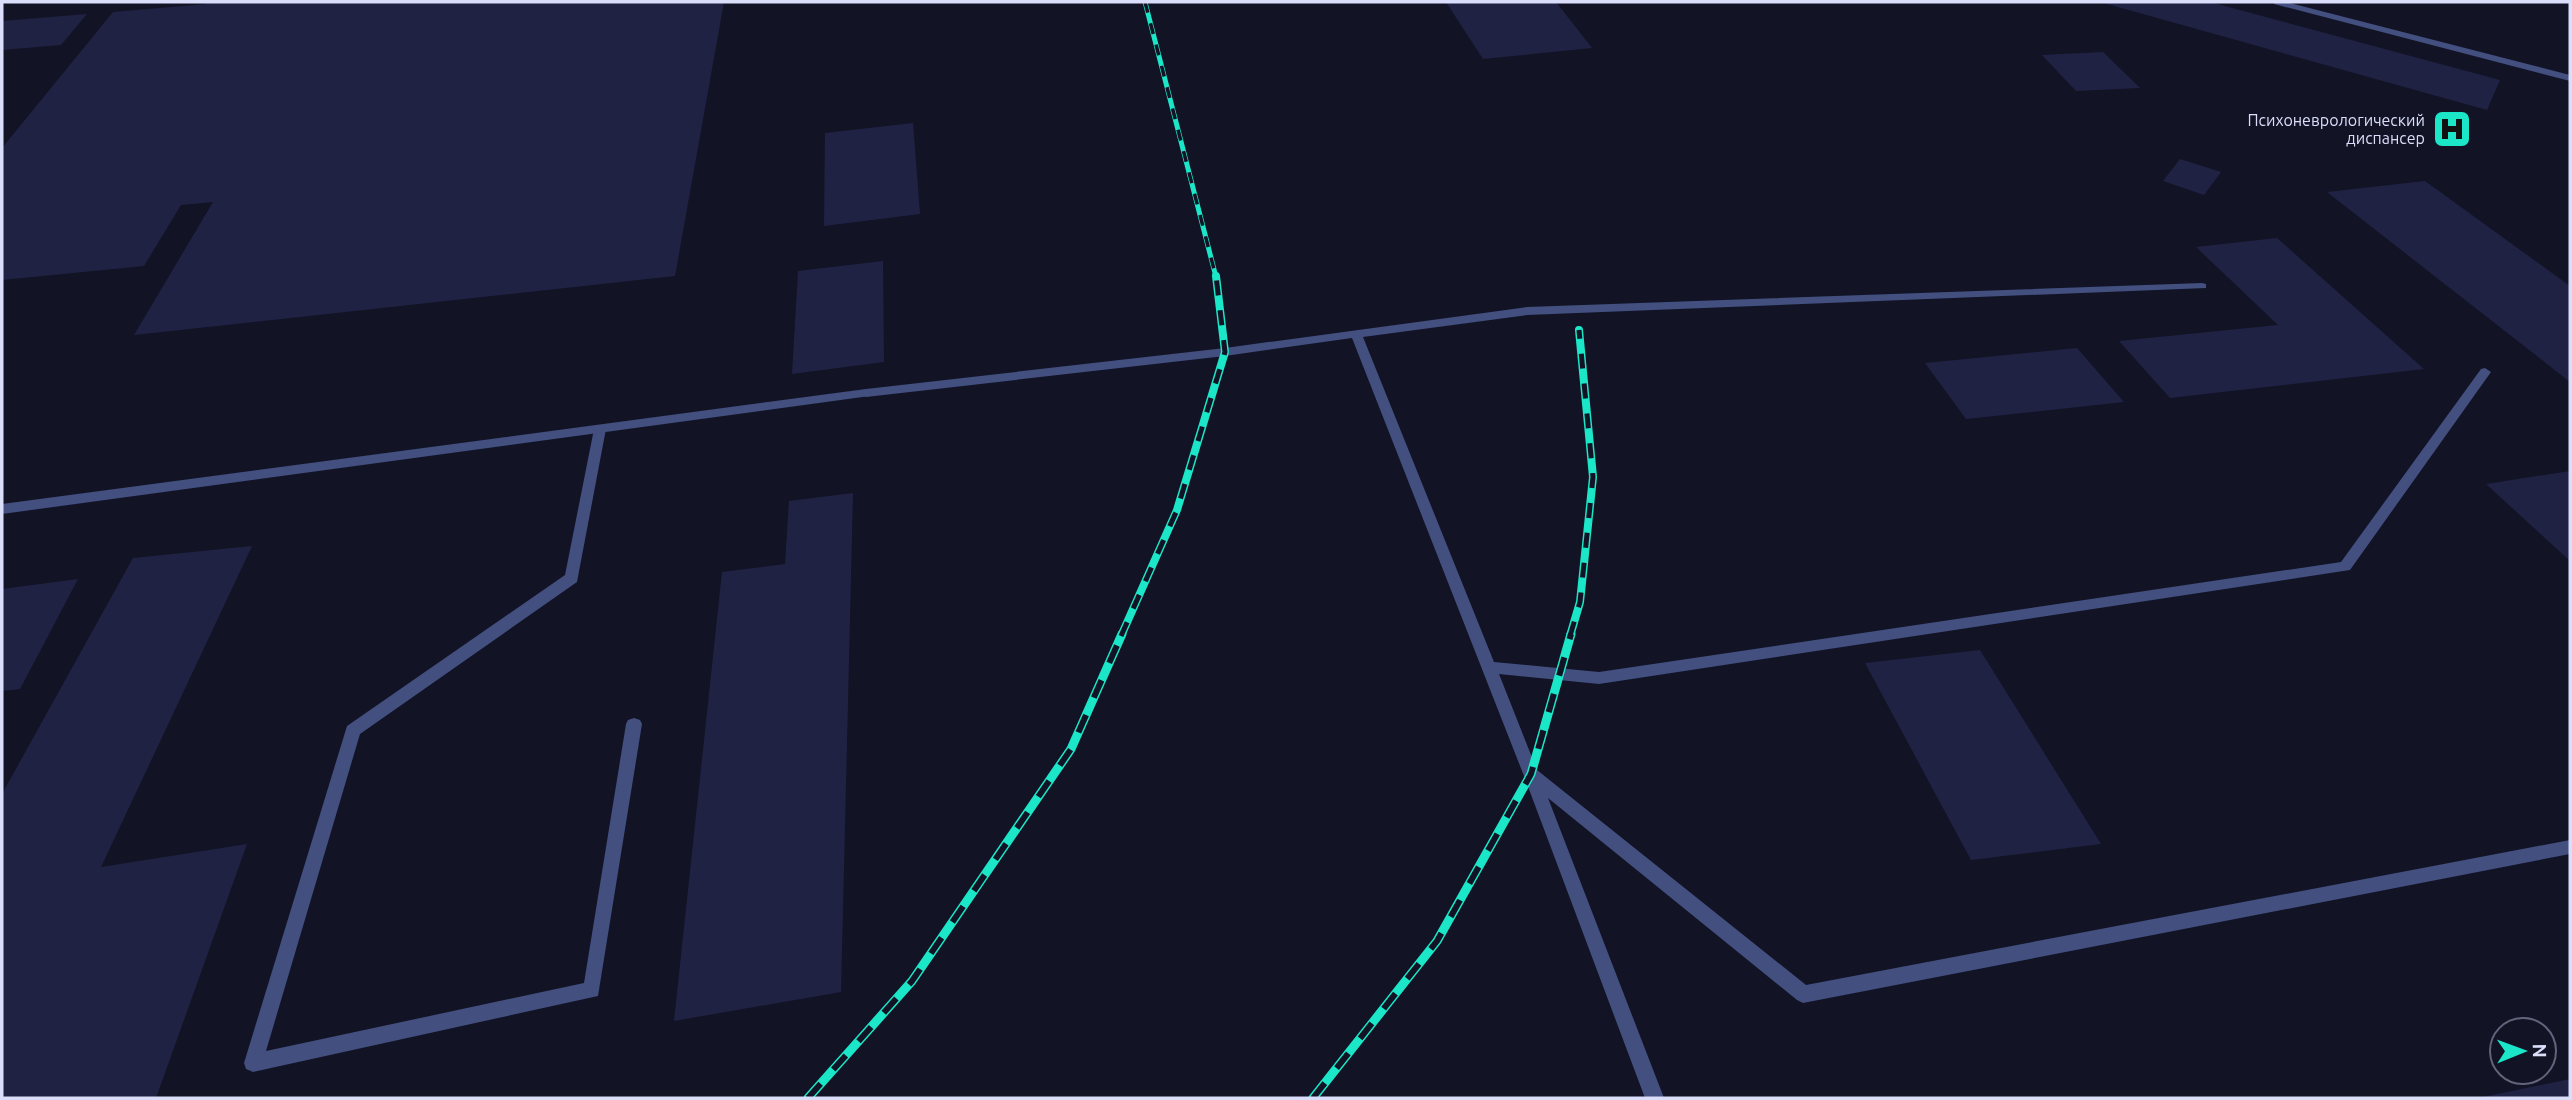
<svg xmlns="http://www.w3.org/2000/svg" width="2572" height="1100" viewBox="0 0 2572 1100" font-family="Ubuntu,sans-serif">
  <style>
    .building { fill: #202244 }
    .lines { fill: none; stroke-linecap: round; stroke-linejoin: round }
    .lane { fill: #424f7f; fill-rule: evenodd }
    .street { fill: #424f7f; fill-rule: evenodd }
    .rail-far2-casing { stroke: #1be6c7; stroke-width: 5 }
    .rail-far1-casing { stroke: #1be6c7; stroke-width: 8 }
    .rail-casing { stroke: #1be6c7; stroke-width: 9 }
    .rail-far2 { stroke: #121325; stroke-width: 3.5; stroke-dasharray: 11; stroke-linecap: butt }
    .rail-far1 { stroke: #121325; stroke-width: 5; stroke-dasharray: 15; stroke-linecap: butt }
    .rail { stroke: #121325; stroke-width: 6; stroke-dasharray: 19; stroke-linecap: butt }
    .labels { text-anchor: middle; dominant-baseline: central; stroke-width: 5; stroke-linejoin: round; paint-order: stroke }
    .far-poi-label { font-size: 16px; fill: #dadefb; stroke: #121325; text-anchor: end }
  </style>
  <rect width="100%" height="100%" fill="#121325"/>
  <g class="building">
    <polygon points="208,2 724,2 675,276 134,335 213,202 181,205 144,266 2,280 2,148 113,12 206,4"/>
    <polygon points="1446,2 1556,2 1592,48 1483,59"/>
    <polygon points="2100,2 2210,2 2500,80 2487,110"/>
    <polygon points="87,14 61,45 2,50 2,21"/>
    <polygon points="2103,52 2140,88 2076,91 2042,55"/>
    <polygon points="913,123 920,214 824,226 825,133"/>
    <polygon points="2180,159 2221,172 2204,195 2163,181"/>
    <polygon points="2425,181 2570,286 2570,382 2327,192"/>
    <polygon points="2277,238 2424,369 2170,398 2119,341 2278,325 2196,247"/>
    <polygon points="883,261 884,362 792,374 798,271"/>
    <polygon points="2077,348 2124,402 1966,419 1925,363"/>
    <polygon points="2570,471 2570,561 2486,484"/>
    <polygon points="853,493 841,992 674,1021 722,572 785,564 789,501"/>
    <polygon points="252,546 101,867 247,844 156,1098 2,1098 2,794 133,558"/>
    <polygon points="78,579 20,689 2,691 2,589"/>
    <polygon points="1980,650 2101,844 1971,860 1865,663"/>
    <polygon points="2570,1079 2570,1098 2483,1098 2483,1097"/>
  </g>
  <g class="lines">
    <g class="lane">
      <polygon points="2273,2 2286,2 2570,75 2570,81 2274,4"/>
      <polygon points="2202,283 2206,284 2206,288 1527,315 1363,337 1494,662 1599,672 2341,562 2481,369 2485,368 2491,372 2350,570 1599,684 1499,674 1537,770 1806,985 2570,840 2570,854 1803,1003 1797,1000 1548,798 1664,1098 1645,1098 1524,776 1352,338 1225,356 866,397 860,393 866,389 1225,348 1527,307"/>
      <polygon points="600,425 606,429 577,582 360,734 266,1051 584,983 626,724 628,720 634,718 640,720 642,724 598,996 253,1072 246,1069 244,1063 347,726 565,575 594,429"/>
    </g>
    <polygon class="street" points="866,389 872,393 870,396 2,514 2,504"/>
    <defs>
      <polyline id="rail-far2" points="1145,2 1216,277"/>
      <g id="rail-far1">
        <polyline points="1121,636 1177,510 1225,352 1216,276"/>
        <polyline points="1570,636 1580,602 1593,477 1579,330"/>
      </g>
      <g id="rail">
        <polyline points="808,1098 912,981 1071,749 1122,634"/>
        <polyline points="1313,1098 1437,941 1531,774 1571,634"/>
      </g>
    </defs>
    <use href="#rail-far2" class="rail-far2-casing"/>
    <use href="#rail-far1" class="rail-far1-casing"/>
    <use href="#rail" class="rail-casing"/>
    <use href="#rail-far2" class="rail-far2"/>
    <use href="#rail-far1" class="rail-far1"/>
    <use href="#rail" class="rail"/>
  </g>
  <defs>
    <symbol id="hospital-square" viewBox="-11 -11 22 22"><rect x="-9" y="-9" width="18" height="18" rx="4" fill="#1be6c7" stroke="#121325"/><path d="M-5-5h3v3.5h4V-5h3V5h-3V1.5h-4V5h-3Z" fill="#111"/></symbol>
  </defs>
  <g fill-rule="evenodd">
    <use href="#hospital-square" x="2430" y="107" width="44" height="44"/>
  </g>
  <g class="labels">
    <g class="far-poi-label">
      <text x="2425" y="120">Психоневрологический<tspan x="2425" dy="18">диспансер</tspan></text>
    </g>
  </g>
  <rect width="2572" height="1100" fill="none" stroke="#dadefb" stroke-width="7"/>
  <g transform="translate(2523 1051) rotate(89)"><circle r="33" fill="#121325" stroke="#62647b" stroke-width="2"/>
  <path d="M0-5L12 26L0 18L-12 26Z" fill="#1be6c7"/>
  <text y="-10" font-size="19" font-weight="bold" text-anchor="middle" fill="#dadefb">N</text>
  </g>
</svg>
